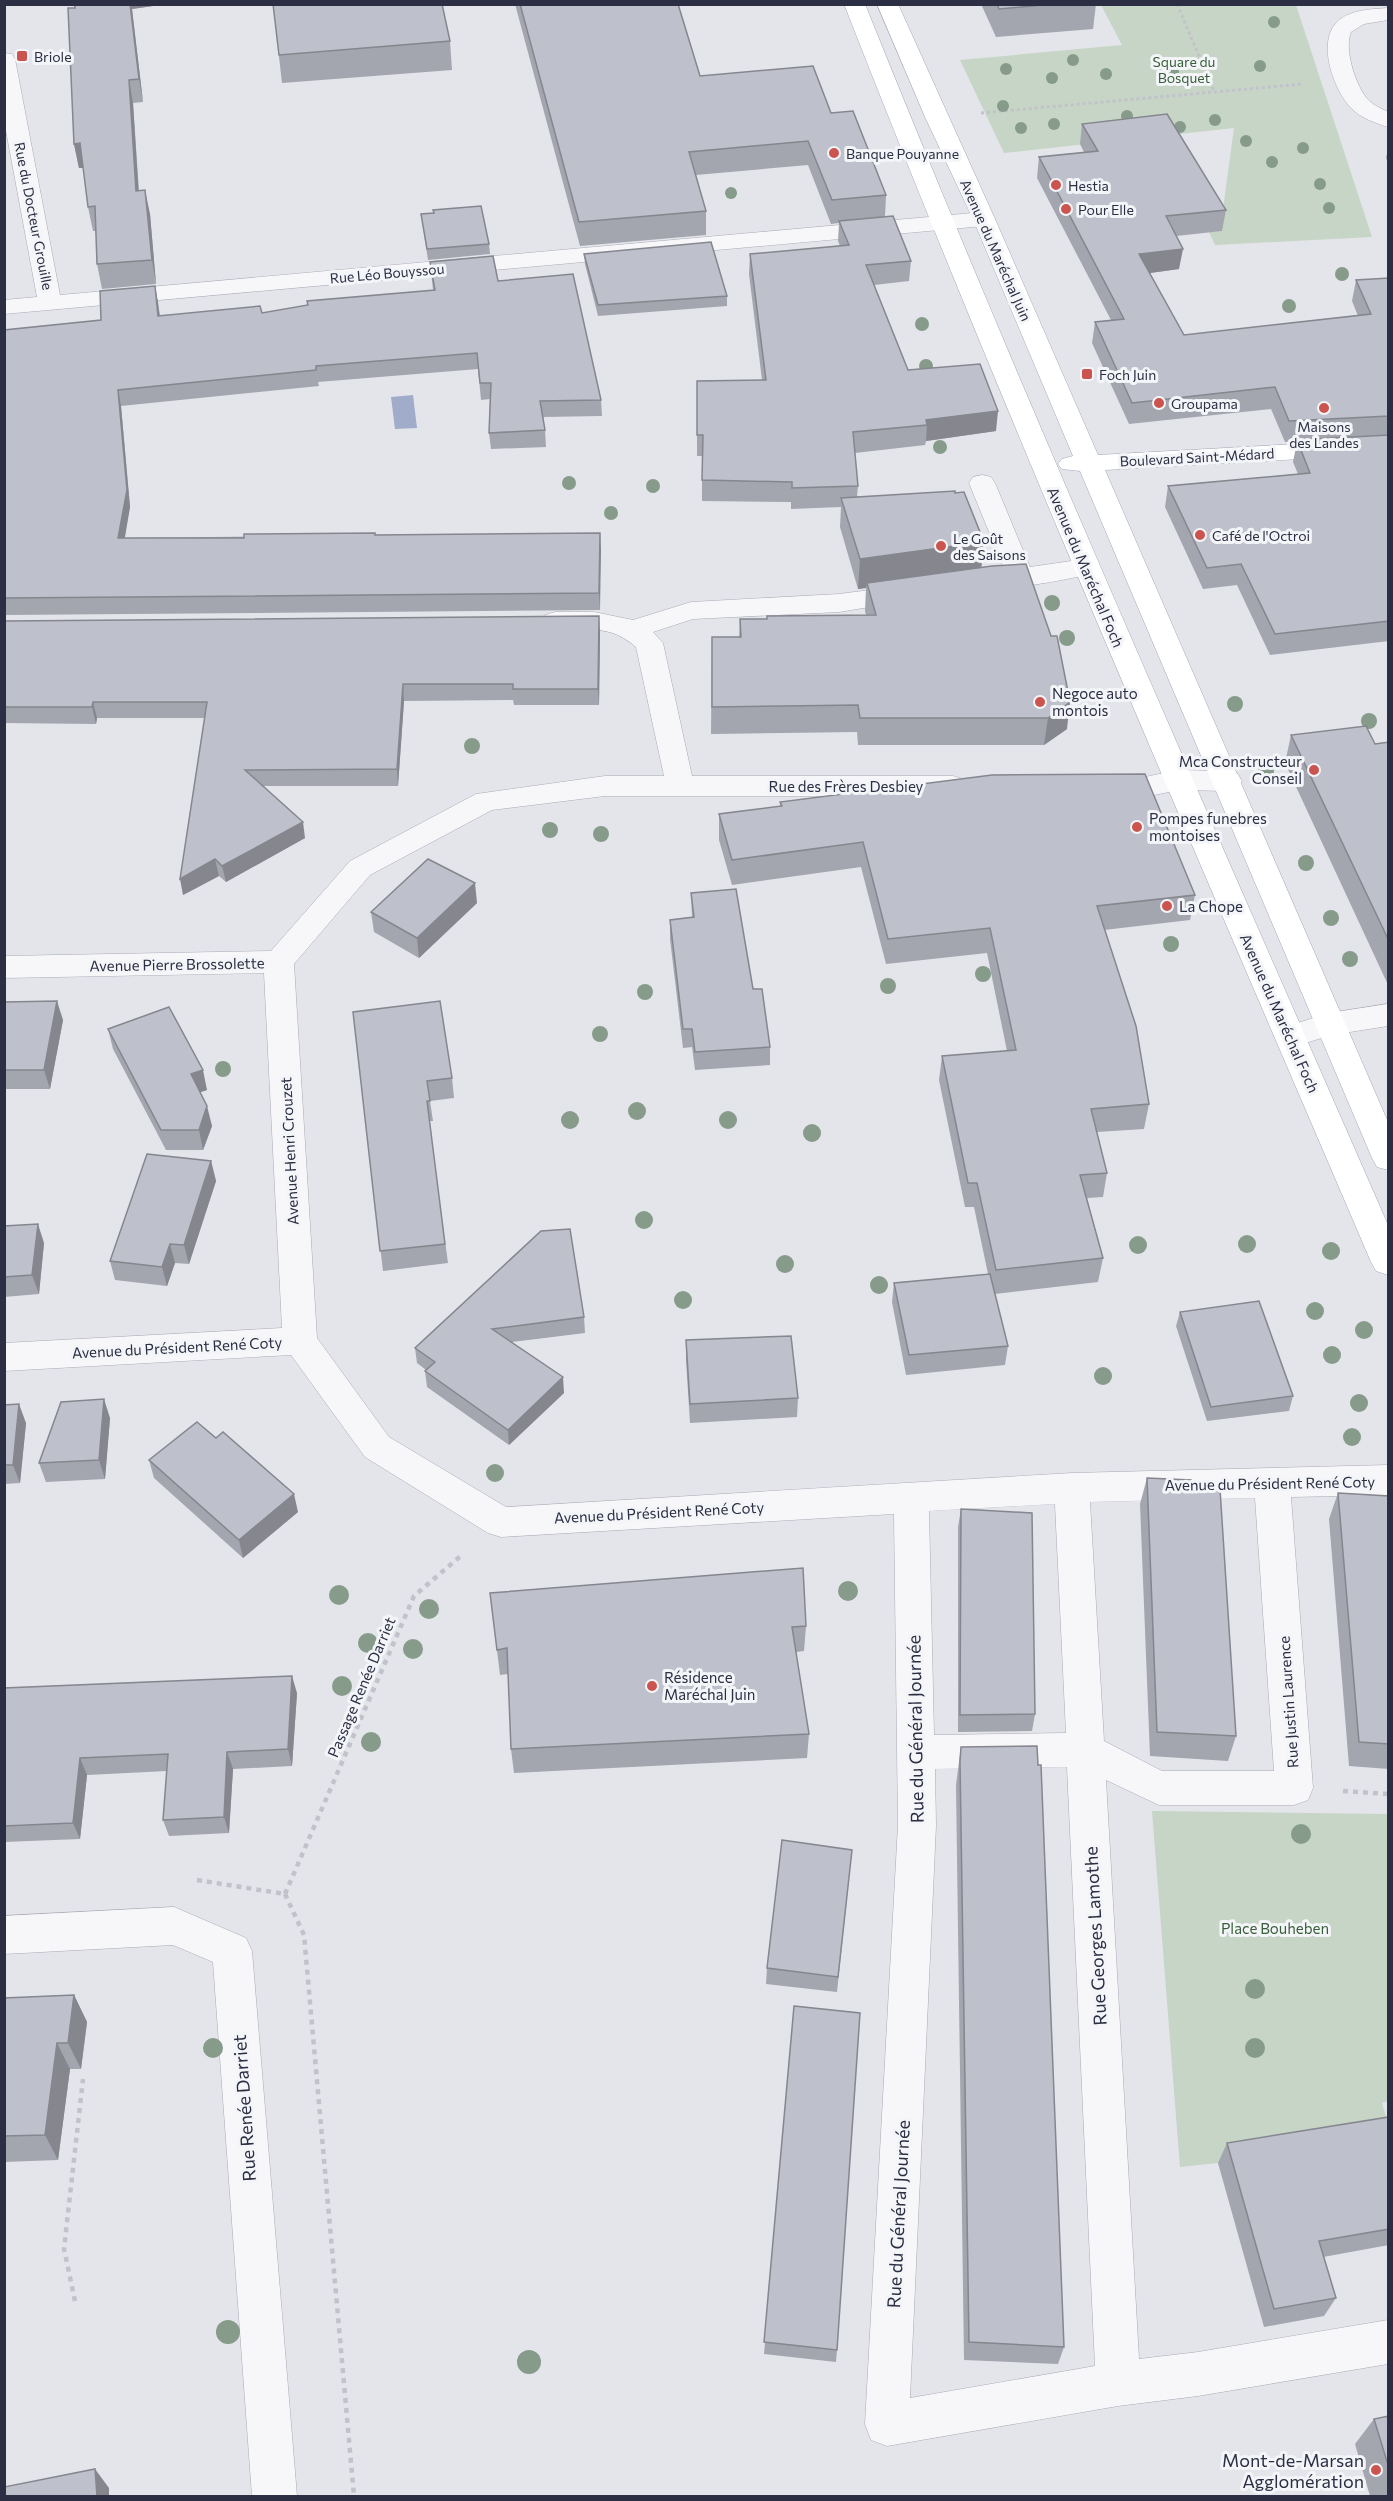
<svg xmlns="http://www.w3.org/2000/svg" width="1393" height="2501" viewBox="0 0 1393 2501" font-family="Commissioner,sans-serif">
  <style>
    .green { fill: #c6d5c5 }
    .water { fill: #a0acca }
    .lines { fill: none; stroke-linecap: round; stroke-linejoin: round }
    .minor-casing { stroke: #a9abb5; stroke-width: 1 }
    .major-casing { stroke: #a3a7b7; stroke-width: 1 }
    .path-far1 { stroke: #c2c3ca; stroke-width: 3; stroke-dasharray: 3 3; stroke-linecap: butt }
    .path { stroke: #c2c3ca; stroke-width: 4.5; stroke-dasharray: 5 5; stroke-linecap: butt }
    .minor { fill: #f7f7fa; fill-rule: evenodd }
    .major { fill: #fff; fill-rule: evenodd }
    .tree { fill: #869b8a }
    .wall { fill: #a3a5af }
    .shaded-wall { fill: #85868e }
    .building { fill: #bec0cb; stroke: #85868e; stroke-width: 1.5 }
    .poi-dot { fill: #cb544e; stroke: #f4f5f8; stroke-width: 2 }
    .labels { text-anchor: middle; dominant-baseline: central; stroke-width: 6; stroke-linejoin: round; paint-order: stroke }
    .far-poi-label { font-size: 14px; fill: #2c2f43; stroke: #f4f5f8; text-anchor: start }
    .far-park-label { font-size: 14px; fill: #395f3a; stroke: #f4f5f8 }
    .far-street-label { font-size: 14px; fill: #2c2f43; stroke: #f4f5f8 }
    .street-label { font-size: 15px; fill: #2c2f43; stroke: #f4f5f8 }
    .poi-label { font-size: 15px; fill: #2c2f43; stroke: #f4f5f8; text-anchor: start }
    .park-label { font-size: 15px; fill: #395f3a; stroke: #f4f5f8 }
    .near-street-label { font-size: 18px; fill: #2c2f43; stroke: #f4f5f8 }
    .near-poi-label { font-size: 18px; fill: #2c2f43; stroke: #f4f5f8; text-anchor: end }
  </style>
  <rect width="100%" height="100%" fill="#e4e5eb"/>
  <g class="green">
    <polygon points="1101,5 1296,5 1372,237 1215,245 1209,232 1220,231 1234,128 1004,153 960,60 1122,45"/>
    <polygon points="1152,1811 1388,1814 1388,2101 1382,2103 1388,2123 1218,2163 1180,2167"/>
  </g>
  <polygon class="water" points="413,395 417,428 395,429 391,397"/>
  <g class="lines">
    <defs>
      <g id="minor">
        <path d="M1388,8v12l-24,4 -13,8c-7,17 4,50 14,64 5,8 15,12 23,16v15c-13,-4 -27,-9 -37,-19 -17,-18 -34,-64 -15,-85 12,-13 35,-14 52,-15z"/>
        <polygon points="4,53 12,54 15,59 60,295 984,212 992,214 995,219 992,224 984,226 4,314 4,300 37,297 4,120"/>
        <path d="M982,475l9,2 4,6 35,84 55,-8 9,2 4,6 -4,6c-22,6 -98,20 -117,15l-4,-6 4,-6 28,-5 -36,-88 4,-6z"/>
        <path d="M909,585l9,2 4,6 -4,6 -79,13 -146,7 -40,13 10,11 29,133h261l10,3 4,7 -4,7 -10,3h-348l-113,14 -122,65 -76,89 23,374 72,99 117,70 566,-34 316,-8v30l-97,2 22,291 -5,12 -14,5h-135l-53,-25 33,579 59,-7 190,-32v44l-190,32 -80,10 -231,40 -16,-6 -6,-16 33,-599 -4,-311 -393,23 -13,-4 -123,-76 -74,-102 -287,16v-28l278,-15 -18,-355 -260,5v-22l267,-5 79,-90 126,-67 129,-18h59l-28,-129c-34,-29 -54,-10 -91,-20l-3,-6 3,-6 10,-3h39l39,8 58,-18 148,-8zM1255,1498l19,273h-112l-58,-30 -14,-239zM1055,1504l11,229 -132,2 -5,-224zM1067,1767l28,599 -185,32 26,-573 -1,-56z"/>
        <polygon points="1178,770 1228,771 1238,774 1242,781 1238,788 1228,791 1178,790 1145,797 1106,797 1096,794 1092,787 1096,780 1106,777 1145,777"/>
        <polygon points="1388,1004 1388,1026 1331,1035 1290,1048 1279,1045 1275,1037 1279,1029 1329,1013"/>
        <polygon points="174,1907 246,1938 252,1951 297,2496 252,2496 213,1962 173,1945 4,1954 4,1916"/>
      </g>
      <g id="major">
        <path d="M844,4h21c165,411 346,816 523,1221v50l-12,-4 -5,-9c-179,-418 -361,-834 -527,-1258z"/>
        <polygon points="877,4 898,4 995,219 1098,455 1388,439 1388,454 1105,470 1388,1122 1388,1170 1377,1167 1372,1158 1080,471 1062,469 1058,464 1062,459 1073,456 973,219 925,117"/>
      </g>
    </defs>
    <use href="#minor" class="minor-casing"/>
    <use href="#major" class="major-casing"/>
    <g class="path-far1">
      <polyline points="1177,4 1214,91"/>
      <polyline points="981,113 1303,84"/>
    </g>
    <g class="path">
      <polyline points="1343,1791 1388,1794"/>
      <polyline points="197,1880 285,1894"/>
      <polyline points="285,1894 304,1935 354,2496"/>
      <polyline points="285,1894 414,1596 463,1554"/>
      <polyline points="75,2301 64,2249 83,2079"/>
    </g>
    <use href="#minor" class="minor"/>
    <use href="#major" class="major"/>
  </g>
  <g class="tree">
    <circle cx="1274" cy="22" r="6"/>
    <circle cx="1073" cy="60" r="6"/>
    <circle cx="1260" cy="66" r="6"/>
    <circle cx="1006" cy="69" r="6"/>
    <circle cx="1173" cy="72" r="6"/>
    <circle cx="1106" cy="74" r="6"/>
    <circle cx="1052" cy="78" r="6"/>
    <circle cx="1003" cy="106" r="6"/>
    <circle cx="1127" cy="116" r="6"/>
    <circle cx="1215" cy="120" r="6"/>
    <circle cx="1054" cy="124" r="6"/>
    <circle cx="1180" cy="127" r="6"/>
    <circle cx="1021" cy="128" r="6"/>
    <circle cx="1246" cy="141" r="6"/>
    <circle cx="1303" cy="148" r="6"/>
    <circle cx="1272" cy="162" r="6"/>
    <circle cx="1320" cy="184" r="6"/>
    <circle cx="731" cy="193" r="6"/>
    <circle cx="1329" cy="208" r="6"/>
    <circle cx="1342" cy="274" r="7"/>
    <circle cx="1289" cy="306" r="7"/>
    <circle cx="922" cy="324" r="7"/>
    <circle cx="926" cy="366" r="7"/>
    <circle cx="940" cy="447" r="7"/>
    <circle cx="569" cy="483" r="7"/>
    <circle cx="653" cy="486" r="7"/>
    <circle cx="611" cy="513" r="7"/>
    <circle cx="1052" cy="603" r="8"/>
    <circle cx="1067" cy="638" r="8"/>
    <circle cx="1235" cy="704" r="8"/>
    <circle cx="1369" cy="721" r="8"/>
    <circle cx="472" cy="746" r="8"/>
    <circle cx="1266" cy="771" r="8"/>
    <circle cx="550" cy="830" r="8"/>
    <circle cx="601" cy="834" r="8"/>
    <circle cx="1306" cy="863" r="8"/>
    <circle cx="1331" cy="918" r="8"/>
    <circle cx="1171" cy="944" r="8"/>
    <circle cx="1350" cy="959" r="8"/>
    <circle cx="983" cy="974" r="8"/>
    <circle cx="888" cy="986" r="8"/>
    <circle cx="645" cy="992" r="8"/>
    <circle cx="600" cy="1034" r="8"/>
    <circle cx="223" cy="1069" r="8"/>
    <circle cx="637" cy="1111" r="9"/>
    <circle cx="570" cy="1120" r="9"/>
    <circle cx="728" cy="1120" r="9"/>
    <circle cx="812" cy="1133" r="9"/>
    <circle cx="644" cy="1220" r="9"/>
    <circle cx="1247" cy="1244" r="9"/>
    <circle cx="1138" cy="1245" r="9"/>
    <circle cx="1331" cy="1251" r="9"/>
    <circle cx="785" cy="1264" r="9"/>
    <circle cx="879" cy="1285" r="9"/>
    <circle cx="683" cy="1300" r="9"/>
    <circle cx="1315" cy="1311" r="9"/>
    <circle cx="1364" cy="1330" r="9"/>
    <circle cx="1332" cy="1355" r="9"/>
    <circle cx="1103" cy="1376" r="9"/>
    <circle cx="1359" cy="1403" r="9"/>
    <circle cx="1352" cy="1437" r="9"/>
    <circle cx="495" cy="1473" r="9"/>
    <circle cx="848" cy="1591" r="10"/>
    <circle cx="339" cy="1595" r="10"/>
    <circle cx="429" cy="1609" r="10"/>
    <circle cx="368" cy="1643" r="10"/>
    <circle cx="413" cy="1649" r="10"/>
    <circle cx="342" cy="1686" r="10"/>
    <circle cx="371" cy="1742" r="10"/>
    <circle cx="1301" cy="1834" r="10"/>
    <circle cx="1255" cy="1989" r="10"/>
    <circle cx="213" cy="2048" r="10"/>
    <circle cx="1255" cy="2048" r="10"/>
    <circle cx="228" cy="2332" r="12"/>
    <circle cx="529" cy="2362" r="12"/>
  </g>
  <g class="wall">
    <polygon points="74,4 167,4 132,9 143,102 133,103 139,191 150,214 156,284 102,289 97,264 96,231 93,231 88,207 83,168 79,168 74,144"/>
    <polygon points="273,4 450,41 452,70 282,83"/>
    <polygon points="515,4 678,4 700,76 831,113 886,195 885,217 911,261 909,281 874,285 908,370 996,431 926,441 925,445 855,453 858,486 857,497 981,567 1067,729 1044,745 858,745 857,732 711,734 712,637 739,637 740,619 767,619 866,615 865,611 866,588 858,589 840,527 841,507 791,509 791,502 702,501 702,456 697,456 697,381 762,380 749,274 750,254 840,246 838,241 839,223 831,224 808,165 696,175 706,211 706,235 580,246"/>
    <polygon points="981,4 1096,4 1093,29 996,37"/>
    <polygon points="1082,124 1226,210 1222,231 1176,236 1179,269 1149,273 1184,335 1358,316 1352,301 1356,280 1389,278 1389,641 1270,655 1237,585 1203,589 1165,507 1168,486 1298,474 1293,462 1297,442 1285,442 1271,409 1129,424 1092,343 1095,322 1111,320 1037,178 1039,157 1084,152 1080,144"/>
    <polygon points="1389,145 1389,165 1386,158"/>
    <polygon points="433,210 489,244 490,254 428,260 421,214 433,213"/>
    <polygon points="584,254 727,296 727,306 598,316 585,264"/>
    <polygon points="430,262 498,281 601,400 602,416 543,417 545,430 546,447 491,449 489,433 490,399 481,400 478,369 318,382 319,386 121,406 130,507 124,538 600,533 600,610 4,615 4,330 101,320 155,286 160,315 262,313 433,290"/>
    <polygon points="4,621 600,632 599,705 514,705 513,700 404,701 398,786 263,786 305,838 226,882 219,876 183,895 205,718 97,718 96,724 4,723"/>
    <polygon points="1291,735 1375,744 1389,742 1389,987 1285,763"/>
    <polygon points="780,802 1195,895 1190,920 1104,930 1149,1104 1144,1129 1097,1132 1107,1173 1103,1197 1087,1198 1103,1258 1098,1282 995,1294 1008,1346 1005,1365 906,1375 892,1302 894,1283 988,1274 974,1207 965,1207 939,1080 942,1056 1007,1051 987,953 886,964 861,867 732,885 719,840 719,814 780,807"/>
    <polygon points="691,893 753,989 770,1047 770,1065 695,1070 692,1047 683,1048 670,939 670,920 692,917"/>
    <polygon points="477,903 419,958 374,932 371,912"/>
    <polygon points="4,1002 63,1020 50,1089 4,1089"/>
    <polygon points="353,1012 452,1078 454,1098 430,1101 433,1121 429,1121 448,1263 383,1271"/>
    <polygon points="108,1029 207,1090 200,1092 212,1126 203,1150 166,1150 113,1049"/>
    <polygon points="211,1161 216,1181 189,1264 175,1263 167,1286 115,1280 110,1261"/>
    <polygon points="4,1226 44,1243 39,1294 4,1297"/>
    <polygon points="541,1231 584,1317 585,1333 512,1342 564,1393 509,1445 427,1387 425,1371 426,1370 417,1363 415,1348"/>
    <polygon points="1180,1312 1293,1396 1289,1411 1207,1421 1176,1326"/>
    <polygon points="686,1340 798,1398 797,1417 690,1423 686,1360"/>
    <polygon points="4,1405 26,1423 20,1483 4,1484"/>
    <polygon points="110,1418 105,1479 46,1482 39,1463"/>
    <polygon points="149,1460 298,1512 243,1558 154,1478"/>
    <polygon points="1147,1478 1191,1488 1236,1736 1228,1761 1150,1756 1140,1504"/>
    <polygon points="1338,1493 1389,1496 1389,1769 1349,1766 1329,1519"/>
    <polygon points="961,1509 1035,1714 1032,1731 958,1732 958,1527"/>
    <polygon points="490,1593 806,1626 804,1651 796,1652 809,1734 807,1758 514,1773 511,1749 508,1674 500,1675"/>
    <polygon points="4,1688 297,1693 292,1766 233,1769 229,1833 169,1836 163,1820 167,1771 87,1775 80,1839 4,1842"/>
    <polygon points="961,1747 1064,2347 1058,2364 964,2360 956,1785"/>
    <polygon points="852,1850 837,1992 766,1984 767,1968"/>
    <polygon points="74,1995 87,2022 81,2069 70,2069 58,2160 4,2162 4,1998"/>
    <polygon points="794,2006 837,2350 836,2362 764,2354"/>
    <polygon points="1389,2117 1389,2245 1323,2257 1336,2298 1324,2316 1264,2327 1218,2163 1227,2143"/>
    <polygon points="1389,2416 1389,2496 1370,2496 1355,2444 1374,2419"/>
  </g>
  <g class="shaded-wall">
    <polygon points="130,4 167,4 132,9 143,102 139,79"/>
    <polygon points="129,80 133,103 140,215 136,191"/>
    <polygon points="80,143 85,168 79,168 74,144"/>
    <polygon points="145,190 150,214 156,284 152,260"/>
    <polygon points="1183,249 1179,269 1136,275 1139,254"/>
    <polygon points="155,286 158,302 161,332 158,316"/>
    <polygon points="118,390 121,406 130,507 122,555 118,538"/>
    <polygon points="998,411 996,431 926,441 927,425 926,420"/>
    <polygon points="600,533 601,550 600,610 599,593"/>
    <polygon points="984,542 981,571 867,583 866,588 858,589 860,559"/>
    <polygon points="599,616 600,632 599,705 598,689"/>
    <polygon points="403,684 404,701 398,786 397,769"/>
    <polygon points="93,702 97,718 96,724 92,707"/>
    <polygon points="1070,702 1067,729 1044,745 1048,718"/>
    <polygon points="303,822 305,838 226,882 222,866"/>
    <polygon points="215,859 219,876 183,895 180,879"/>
    <polygon points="475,883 477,903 419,958 417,938"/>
    <polygon points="57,1001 63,1020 50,1089 44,1070"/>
    <polygon points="203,1070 207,1090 195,1094 191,1074"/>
    <polygon points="207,1106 212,1126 203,1150 199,1130"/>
    <polygon points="211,1161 216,1181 189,1264 184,1245"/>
    <polygon points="38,1224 44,1243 39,1294 32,1275"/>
    <polygon points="170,1244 175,1263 167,1286 162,1267"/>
    <polygon points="563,1377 564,1393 509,1445 508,1430"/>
    <polygon points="104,1399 110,1418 105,1479 99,1460"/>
    <polygon points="19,1404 26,1423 20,1483 13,1465"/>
    <polygon points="294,1494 298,1512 243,1558 239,1540"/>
    <polygon points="292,1676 297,1693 292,1766 288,1749"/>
    <polygon points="227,1752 233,1769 229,1833 224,1817"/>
    <polygon points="80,1758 87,1775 80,1839 73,1823"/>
    <polygon points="74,1995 87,2022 81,2069 68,2043"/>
    <polygon points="57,2043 70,2069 58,2160 45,2135"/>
    <polygon points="95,2469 109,2488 109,2496 97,2496"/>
  </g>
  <g class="building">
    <polygon points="75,4 130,4 139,79 129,80 136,191 145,190 152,260 97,264 95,206 88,207 80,143 74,144 68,8 75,8"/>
    <polygon points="273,4 442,4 450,41 279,55"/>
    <polygon points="520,4 678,4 700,76 813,66 831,113 853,111 886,195 832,200 808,141 689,152 706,211 579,222"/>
    <polygon points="997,4 1053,4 999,9"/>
    <polygon points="1167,114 1226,210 1166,216 1183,249 1139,254 1184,335 1371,314 1356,280 1389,278 1389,416 1289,421 1275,387 1132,403 1095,322 1124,319 1039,157 1098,151 1082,124"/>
    <polygon points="481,206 489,244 427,249 421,214 434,213 433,210"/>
    <polygon points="893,216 911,261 866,265 908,370 980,364 998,411 926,420 927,425 853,432 858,486 792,488 792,482 702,480 703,435 697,435 697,381 766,380 750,254 849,245 839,221"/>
    <polygon points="711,242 727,296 598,305 584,254"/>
    <polygon points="493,256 498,281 573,274 601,400 540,401 545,430 489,433 491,383 480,383 477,353 316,366 316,370 118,390 127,490 118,538 244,538 244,534 375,533 375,535 600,533 599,593 4,598 4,330 101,320 100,291 155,286 158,316 260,306 262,313 308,305 307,301 435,290 430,262"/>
    <polygon points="1389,435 1389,621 1275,634 1241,564 1207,568 1168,486 1310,473 1297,440"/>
    <polygon points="955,491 955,493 964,492 984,542 860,559 841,498"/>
    <polygon points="1026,564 1051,636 1057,636 1070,702 1048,718 860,718 858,705 712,707 712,637 741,637 740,619 767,619 767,616 876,615 867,583 992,566"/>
    <polygon points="599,616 598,689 513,689 513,684 403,684 397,769 245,770 303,822 222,866 215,859 180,879 207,702 93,702 92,707 4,707 4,621"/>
    <polygon points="1366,726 1375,744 1389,742 1389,941 1291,735"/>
    <polygon points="1145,774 1195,895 1097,906 1136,1026 1149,1104 1091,1109 1107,1173 1080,1175 1103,1258 996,1270 977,1183 968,1183 942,1056 1016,1050 990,928 888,939 863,842 732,860 719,814 782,806 780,802 992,775"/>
    <polygon points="428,859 475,883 417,938 371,912"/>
    <polygon points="736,889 753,989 762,989 770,1047 695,1052 692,1029 683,1029 670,920 694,917 691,893"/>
    <polygon points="57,1001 44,1070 4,1070 4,1002"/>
    <polygon points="440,1001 452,1078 427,1081 430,1101 427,1101 445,1244 380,1251 353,1012"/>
    <polygon points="169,1007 203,1070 191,1074 207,1106 199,1130 161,1130 108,1029"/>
    <polygon points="147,1154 211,1161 184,1245 170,1244 162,1267 110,1261"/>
    <polygon points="38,1224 32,1275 4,1277 4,1226"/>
    <polygon points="570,1229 584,1317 492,1329 563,1377 508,1430 425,1371 435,1362 415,1348 541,1231"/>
    <polygon points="990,1274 1008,1346 909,1355 894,1283"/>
    <polygon points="1259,1301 1293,1396 1211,1407 1180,1312"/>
    <polygon points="791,1336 798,1398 690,1404 686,1340"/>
    <polygon points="104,1399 99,1460 39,1463 61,1402"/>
    <polygon points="19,1404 13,1465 4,1465 4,1405"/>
    <polygon points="197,1422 216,1438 223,1432 294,1494 239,1540 149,1460"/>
    <polygon points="1147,1478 1191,1480 1191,1488 1220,1489 1236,1736 1157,1732"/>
    <polygon points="1338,1493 1389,1496 1389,1744 1359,1742"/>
    <polygon points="961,1509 1032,1513 1035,1714 960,1715"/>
    <polygon points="803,1568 806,1626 792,1627 809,1734 511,1749 507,1648 497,1650 490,1593"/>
    <polygon points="292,1676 288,1749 227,1752 224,1817 163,1820 168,1754 80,1758 73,1823 4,1826 4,1688"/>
    <polygon points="1037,1746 1038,1765 1041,1765 1064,2347 969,2342 960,1761 961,1747"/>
    <polygon points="782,1840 852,1850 838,1977 767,1968"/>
    <polygon points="74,1995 68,2043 57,2043 45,2135 4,2136 4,1998"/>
    <polygon points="794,2006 860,2013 837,2350 764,2342"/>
    <polygon points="1389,2117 1389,2229 1319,2241 1336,2298 1274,2309 1227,2143"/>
    <polygon points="1389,2416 1389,2468 1374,2419"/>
    <polygon points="95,2469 97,2496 4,2496 4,2487"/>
  </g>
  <g class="poi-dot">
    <rect x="16" y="50" width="12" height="12" rx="3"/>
    <circle cx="834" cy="153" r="6"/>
    <circle cx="1056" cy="185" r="6"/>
    <circle cx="1066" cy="209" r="6"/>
    <rect x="1081" y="368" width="12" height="12" rx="3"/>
    <circle cx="1159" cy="403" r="6"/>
    <circle cx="1324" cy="408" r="6"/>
    <circle cx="1200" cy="535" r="6"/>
    <circle cx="941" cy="546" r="6"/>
    <circle cx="1040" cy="702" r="6"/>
    <circle cx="1314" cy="770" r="6"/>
    <circle cx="1137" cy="827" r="6"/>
    <circle cx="1167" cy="906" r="6"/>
    <circle cx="652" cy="1686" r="6"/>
    <circle cx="1376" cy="2470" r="6"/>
  </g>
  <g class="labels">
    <g class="far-poi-label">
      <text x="34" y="56">Briole</text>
      <text x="846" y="153">Banque Pouyanne</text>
      <text x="1068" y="185">Hestia</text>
      <text x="1078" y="209">Pour Elle</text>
      <text x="1099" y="374">Foch Juin</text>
      <text x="1171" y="403">Groupama</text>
      <text x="1324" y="426" text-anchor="middle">Maisons<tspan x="1324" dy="16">des Landes</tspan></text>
      <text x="1212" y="535">Café de l'Octroi</text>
      <text x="953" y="538">Le Goût<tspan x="953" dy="16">des Saisons</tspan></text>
    </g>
    <g class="far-park-label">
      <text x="1184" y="61">Square du<tspan x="1184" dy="16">Bosquet</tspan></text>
    </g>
    <g class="far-street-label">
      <text transform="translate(34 216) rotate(79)">Rue du Docteur Grouille</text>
      <text transform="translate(996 250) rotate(66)">Avenue du Maréchal Juin</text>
      <text transform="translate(387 273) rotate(-5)">Rue Léo Bouyssou</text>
      <text transform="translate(1197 457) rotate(-3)">Boulevard Saint-Médard</text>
    </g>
    <g class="street-label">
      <text transform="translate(1086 567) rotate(67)">Avenue du Maréchal Foch</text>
      <text x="846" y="786">Rue des Frères Desbiey</text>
      <text transform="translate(177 964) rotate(-1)">Avenue Pierre Brossolette</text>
      <text transform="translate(1280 1013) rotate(66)">Avenue du Maréchal Foch</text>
      <text transform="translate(289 1151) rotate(-93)">Avenue Henri Crouzet</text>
      <text transform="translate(177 1347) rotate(-3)">Avenue du Président René Coty</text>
      <text transform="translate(1270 1483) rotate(-1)">Avenue du Président René Coty</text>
      <text transform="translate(659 1512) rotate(-3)">Avenue du Président René Coty</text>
      <text transform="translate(361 1687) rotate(-67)">Passage Renée Darriet</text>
      <text transform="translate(1288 1702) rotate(-94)">Rue Justin Laurence</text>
    </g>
    <g class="poi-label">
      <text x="1052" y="693">Negoce auto<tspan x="1052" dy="17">montois</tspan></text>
      <text x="1302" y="761" text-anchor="end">Mca Constructeur<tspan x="1302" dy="17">Conseil</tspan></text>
      <text x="1149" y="818">Pompes funebres<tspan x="1149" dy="17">montoises</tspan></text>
      <text x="1179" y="906">La Chope</text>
      <text x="664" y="1677">Résidence<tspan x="664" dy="17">Maréchal Juin</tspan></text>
    </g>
    <g class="park-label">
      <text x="1275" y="1928">Place Bouheben</text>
    </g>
    <g class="near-street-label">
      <text transform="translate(915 1729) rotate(-91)">Rue du Général Journée</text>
      <text transform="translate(1095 1936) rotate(-93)">Rue Georges Lamothe</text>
      <text transform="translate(244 2108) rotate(-94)">Rue Renée Darriet</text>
      <text transform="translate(898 2214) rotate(-87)">Rue du Général Journée</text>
    </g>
    <g class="near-poi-label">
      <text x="1364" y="2460">Mont-de-Marsan<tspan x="1364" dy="21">Agglomération</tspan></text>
    </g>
  </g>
  <rect width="1393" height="2501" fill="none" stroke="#2c2f43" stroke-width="12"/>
</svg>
